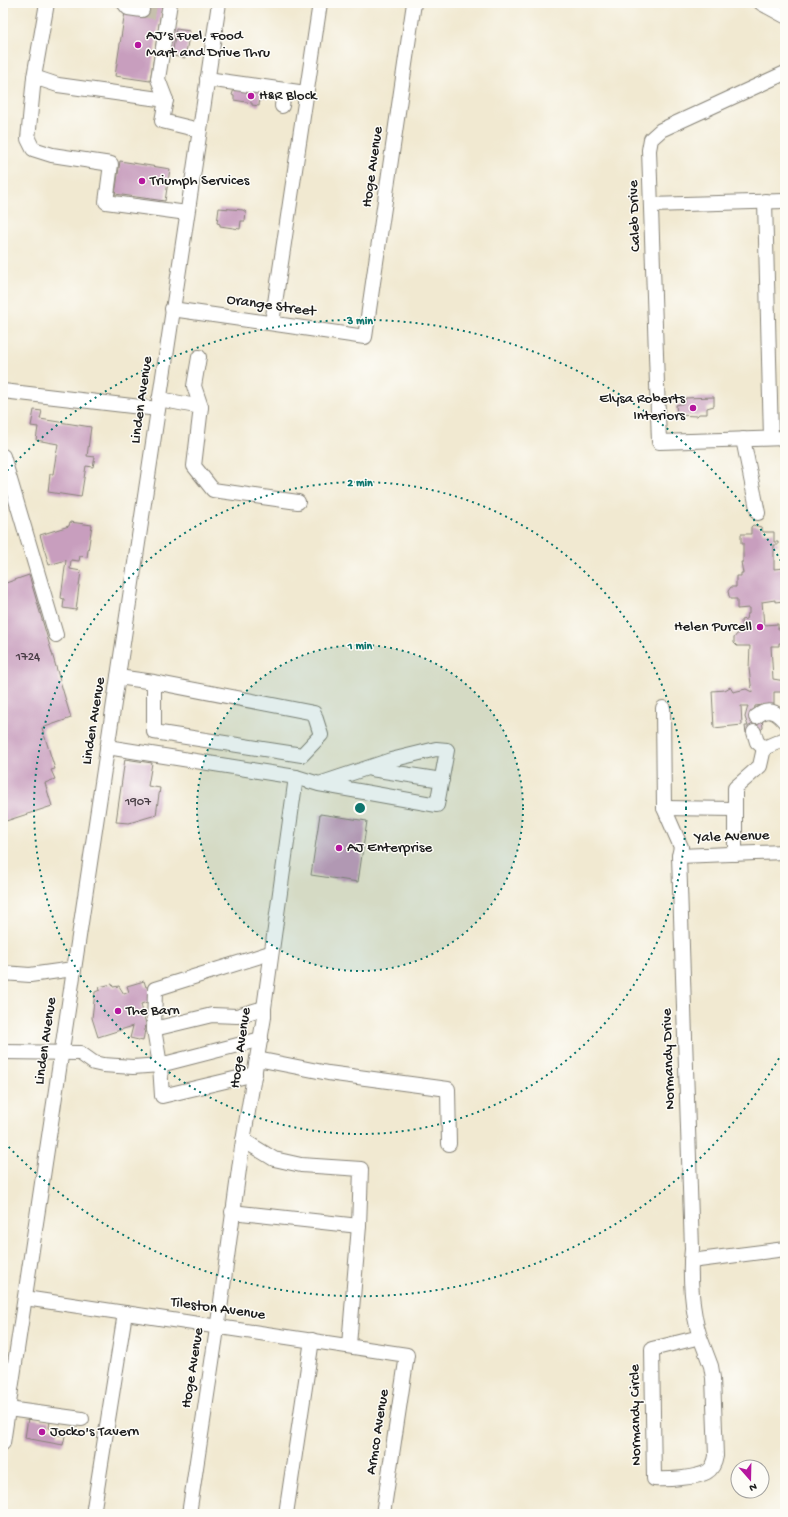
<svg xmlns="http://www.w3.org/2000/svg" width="788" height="1517" viewBox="0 0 788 1517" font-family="'Gochi Hand',sans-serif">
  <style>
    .building { fill: #c89ebe }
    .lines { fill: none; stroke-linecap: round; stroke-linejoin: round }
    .minor-tunnel { stroke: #c6c0ad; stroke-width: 14; stroke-dasharray: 14 7; stroke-linecap: butt }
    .minor-casing { stroke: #868276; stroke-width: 16 }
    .minor { stroke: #fff; stroke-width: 14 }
    .ring { fill: none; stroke: #0f766e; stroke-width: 2; stroke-dasharray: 2 4 }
    .poi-dot { fill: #b5179e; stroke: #fdfcf7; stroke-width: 1.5 }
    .labels { text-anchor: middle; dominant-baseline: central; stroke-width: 3; stroke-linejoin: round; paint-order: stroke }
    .number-label { font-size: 13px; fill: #473c44 }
    .poi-label { font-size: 15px; fill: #1c1c1c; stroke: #fdfcf7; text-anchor: start }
    .street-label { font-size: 15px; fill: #1c1c1c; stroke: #fdfcf7 }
    .centre { fill: #0f766e; stroke: #fdfcf7; stroke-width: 2 }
    .ring-label { font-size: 12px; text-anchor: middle; font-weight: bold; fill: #0f766e; stroke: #fdfcf7; stroke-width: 3; stroke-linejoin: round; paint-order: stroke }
  </style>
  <rect width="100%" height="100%" fill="#fdfcf7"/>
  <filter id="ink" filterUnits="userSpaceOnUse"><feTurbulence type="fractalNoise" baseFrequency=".025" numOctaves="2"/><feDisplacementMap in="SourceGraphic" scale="8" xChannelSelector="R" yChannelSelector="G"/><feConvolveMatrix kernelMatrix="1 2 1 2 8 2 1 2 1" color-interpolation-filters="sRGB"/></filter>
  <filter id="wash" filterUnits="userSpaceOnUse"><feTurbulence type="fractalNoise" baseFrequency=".012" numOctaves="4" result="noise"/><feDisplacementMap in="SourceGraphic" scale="16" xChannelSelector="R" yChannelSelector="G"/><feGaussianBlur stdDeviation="0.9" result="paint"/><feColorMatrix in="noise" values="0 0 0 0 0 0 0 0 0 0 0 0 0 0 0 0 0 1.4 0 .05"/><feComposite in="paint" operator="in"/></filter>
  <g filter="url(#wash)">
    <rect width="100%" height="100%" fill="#f1e9d1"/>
    <g id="blocks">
      <g class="building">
        <polygon points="143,3 162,6 150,81 115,76 125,12"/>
        <polygon points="176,29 190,31 185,58 172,56"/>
        <polygon points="235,86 268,90 267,98 260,97 259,106 252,105 252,103 234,100 234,96 232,95"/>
        <polygon points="120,161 170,169 165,201 115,194"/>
        <polygon points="219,208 243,210 246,212 245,221 241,221 240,229 220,226 220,224 217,223"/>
        <polygon points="714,397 714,406 707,408 707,414 699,414 697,416 677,415 676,405 685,403 685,398"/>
        <polygon points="34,410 42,411 40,419 91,427 87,456 95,457 93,467 86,466 81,497 48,492 50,474 53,474 58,444 36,440 38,427 31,426"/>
        <polygon points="3,494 8,509 3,511"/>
        <polygon points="70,522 92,525 87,557 80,556 79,561 71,560 70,569 81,571 76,610 63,608 64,599 61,598 66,560 49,565 40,535 69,526"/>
        <polygon points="753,525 761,527 763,532 774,532 774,542 778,542 778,545 774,545 774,569 785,568 784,601 775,602 775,600 762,602 764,625 778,624 778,629 785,629 785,643 779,643 779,646 771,646 773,679 785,681 785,692 774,692 774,704 755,706 754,712 762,719 763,728 758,732 746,733 745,726 748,726 745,717 748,706 741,706 742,725 714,728 712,691 725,690 730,687 733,692 746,689 752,692 749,669 750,646 737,646 734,643 734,638 737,634 742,633 741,620 746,619 747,614 749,614 749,608 737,609 737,599 731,599 729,596 728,591 731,587 736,587 736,576 741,576 741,573 743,573 741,562 743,562 743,543 741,543 741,534 751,534 751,527"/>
        <polygon points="29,575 71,718 42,728 55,769 51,770 55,779 45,783 52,806 3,822 3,584"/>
        <polygon points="125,759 152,763 148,786 160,788 156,815 129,823 116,822"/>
        <polygon points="320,814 367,821 358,882 311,875"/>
        <polygon points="144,981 146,987 149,987 153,1000 141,1004 146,1024 143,1041 130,1038 133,1026 98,1037 92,1018 95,992 100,990 99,987 112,984 113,987 119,986 124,994 129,992 127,986"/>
        <polygon points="28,1418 50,1421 49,1428 58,1429 58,1435 65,1436 63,1445 25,1438"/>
      </g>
    </g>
  </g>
  <g filter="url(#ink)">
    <use href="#blocks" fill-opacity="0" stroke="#868276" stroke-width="1"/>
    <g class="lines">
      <polyline class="minor-tunnel" points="142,10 160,13"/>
      <defs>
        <g id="minor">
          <polyline points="47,3 34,77 58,85 166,100 162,121 199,130"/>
          <polyline points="124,3 128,8 142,10"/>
          <polyline points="761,3 785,16"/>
          <polyline points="785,73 661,130 651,139 649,150 659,442 785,438"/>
          <polyline points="34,77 28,139 33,149 52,155 111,164 106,202 187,213"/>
          <polyline points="207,79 306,93"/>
          <polyline points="166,100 158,79 170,3"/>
          <polyline points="282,106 284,90"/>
          <polyline points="765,201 771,438"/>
          <polyline points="651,205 785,201"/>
          <polyline points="172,309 365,337 414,3"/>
          <polyline points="272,323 320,3"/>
          <polyline points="199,357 194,386 201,407 194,466 213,490 298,502"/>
          <polyline points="3,391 158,409"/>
          <polyline points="159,399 201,407"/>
          <polyline points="743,439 758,513"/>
          <polyline points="3,456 56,635"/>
          <polyline points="118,677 154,682 314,713 321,735 302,755 154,732 154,682"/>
          <path d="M663,708l1,100 17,39 -2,9 13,393c-3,25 0,64 8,88l-48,12 2,130c13,1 42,-1 53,-7 5,-3 8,-10 9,-16l-3,-78 -2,-12 -11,-29"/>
          <path d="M756,717c12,-10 20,-6 29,5"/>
          <polyline points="754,732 757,742 764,748"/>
          <polyline points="107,747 296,777 264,1008 264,1017 242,1147 220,1309 189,1514"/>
          <polyline points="371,769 442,780"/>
          <polyline points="296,777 319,784 437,805 447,750 436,749 391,760 319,784"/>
          <polyline points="664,808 735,809"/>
          <polyline points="735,854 735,788 760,766 764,748 785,739"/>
          <polyline points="679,856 785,852"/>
          <polyline points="3,973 30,975 73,969"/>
          <polyline points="154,1029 212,1015 237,1016 264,1008"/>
          <polyline points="3,1052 80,1053 94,1063 103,1065 133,1067 160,1065 261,1039"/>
          <polyline points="257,1059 328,1073 448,1089 449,1144"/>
          <polyline points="255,1074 162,1096 160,1065 154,1029 155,989 270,953"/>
          <polyline points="243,1140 274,1159 301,1165 361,1169 359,1226 349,1345"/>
          <polyline points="232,1212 359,1226"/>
          <polyline points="691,1261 785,1249"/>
          <polyline points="25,1298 407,1355 383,1514"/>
          <polyline points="8,1409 82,1419"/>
          <polyline points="3,1443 219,3"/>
          <polyline points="93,1514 125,1313"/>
          <polyline points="286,1514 312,1340"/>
        </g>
      </defs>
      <use href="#minor" class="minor-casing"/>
      <use href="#minor" class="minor"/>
    </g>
  </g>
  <circle cx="360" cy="808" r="163" fill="#0f766e" fill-opacity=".12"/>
  <g class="ring">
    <circle cx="360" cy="808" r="163"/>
    <circle cx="360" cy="808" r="326"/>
    <path d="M785 1048A488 488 0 0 1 3 1141M3 475A488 488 0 0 1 785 568"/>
  </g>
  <g class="poi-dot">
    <circle cx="138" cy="45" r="4"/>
    <circle cx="251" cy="96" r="4"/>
    <circle cx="142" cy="181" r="4"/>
    <circle cx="693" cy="408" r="4"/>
    <circle cx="760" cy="627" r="4"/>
    <circle cx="339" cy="848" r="4"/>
    <circle cx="118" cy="1011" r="4"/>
    <circle cx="42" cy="1432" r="4"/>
  </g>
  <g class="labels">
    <g class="number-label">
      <text x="28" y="657">1724</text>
      <text x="138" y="802">1907</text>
    </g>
    <g class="poi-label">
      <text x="146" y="36">AJ’s Fuel, Food<tspan x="146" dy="17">Mart and Drive Thru</tspan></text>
      <text x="259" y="96">H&amp;R Block</text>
      <text x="150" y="181">Triumph Services</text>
      <text x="685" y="399" text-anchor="end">Elysa Roberts<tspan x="685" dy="17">Interiors</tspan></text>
      <text x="752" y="627" text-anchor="end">Helen Purcell</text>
      <text x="347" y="848">AJ Enterprise</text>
      <text x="126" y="1011">The Barn</text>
      <text x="50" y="1432">Jocko's Tavern</text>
    </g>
    <g class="street-label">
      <text transform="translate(373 167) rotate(-82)">Hoge Avenue</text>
      <text transform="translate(635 216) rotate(-92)">Caleb Drive</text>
      <text transform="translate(271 306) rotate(8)">Orange Street</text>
      <text transform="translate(142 400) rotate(-82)">Linden Avenue</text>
      <text transform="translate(94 721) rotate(-81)">Linden Avenue</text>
      <text transform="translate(732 837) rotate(-2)">Yale Avenue</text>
      <text transform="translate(46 1041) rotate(-82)">Linden Avenue</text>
      <text transform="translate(241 1048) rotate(-82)">Hoge Avenue</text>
      <text transform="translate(669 1059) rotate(-92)">Normandy Drive</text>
      <text transform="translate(218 1309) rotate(8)">Tileston Avenue</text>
      <text transform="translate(193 1368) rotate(-81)">Hoge Avenue</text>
      <text transform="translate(636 1415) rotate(-91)">Normandy Circle</text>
      <text transform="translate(378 1432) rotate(-81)">Armco Avenue</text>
    </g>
  </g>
  <circle cx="360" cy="808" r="6" class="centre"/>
  <g class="ring-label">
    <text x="360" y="324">3 min</text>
    <text x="360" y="486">2 min</text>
    <text x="360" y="649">1 min</text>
  </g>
  <rect width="788" height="1517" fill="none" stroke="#fdfcf7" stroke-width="16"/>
  <g transform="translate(750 1479) rotate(160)"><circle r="19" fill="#fdfcf7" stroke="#a3a29f"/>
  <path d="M0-3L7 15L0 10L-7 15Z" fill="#b5179e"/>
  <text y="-6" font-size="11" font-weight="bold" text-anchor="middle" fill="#1c1c1c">N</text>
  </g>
</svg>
